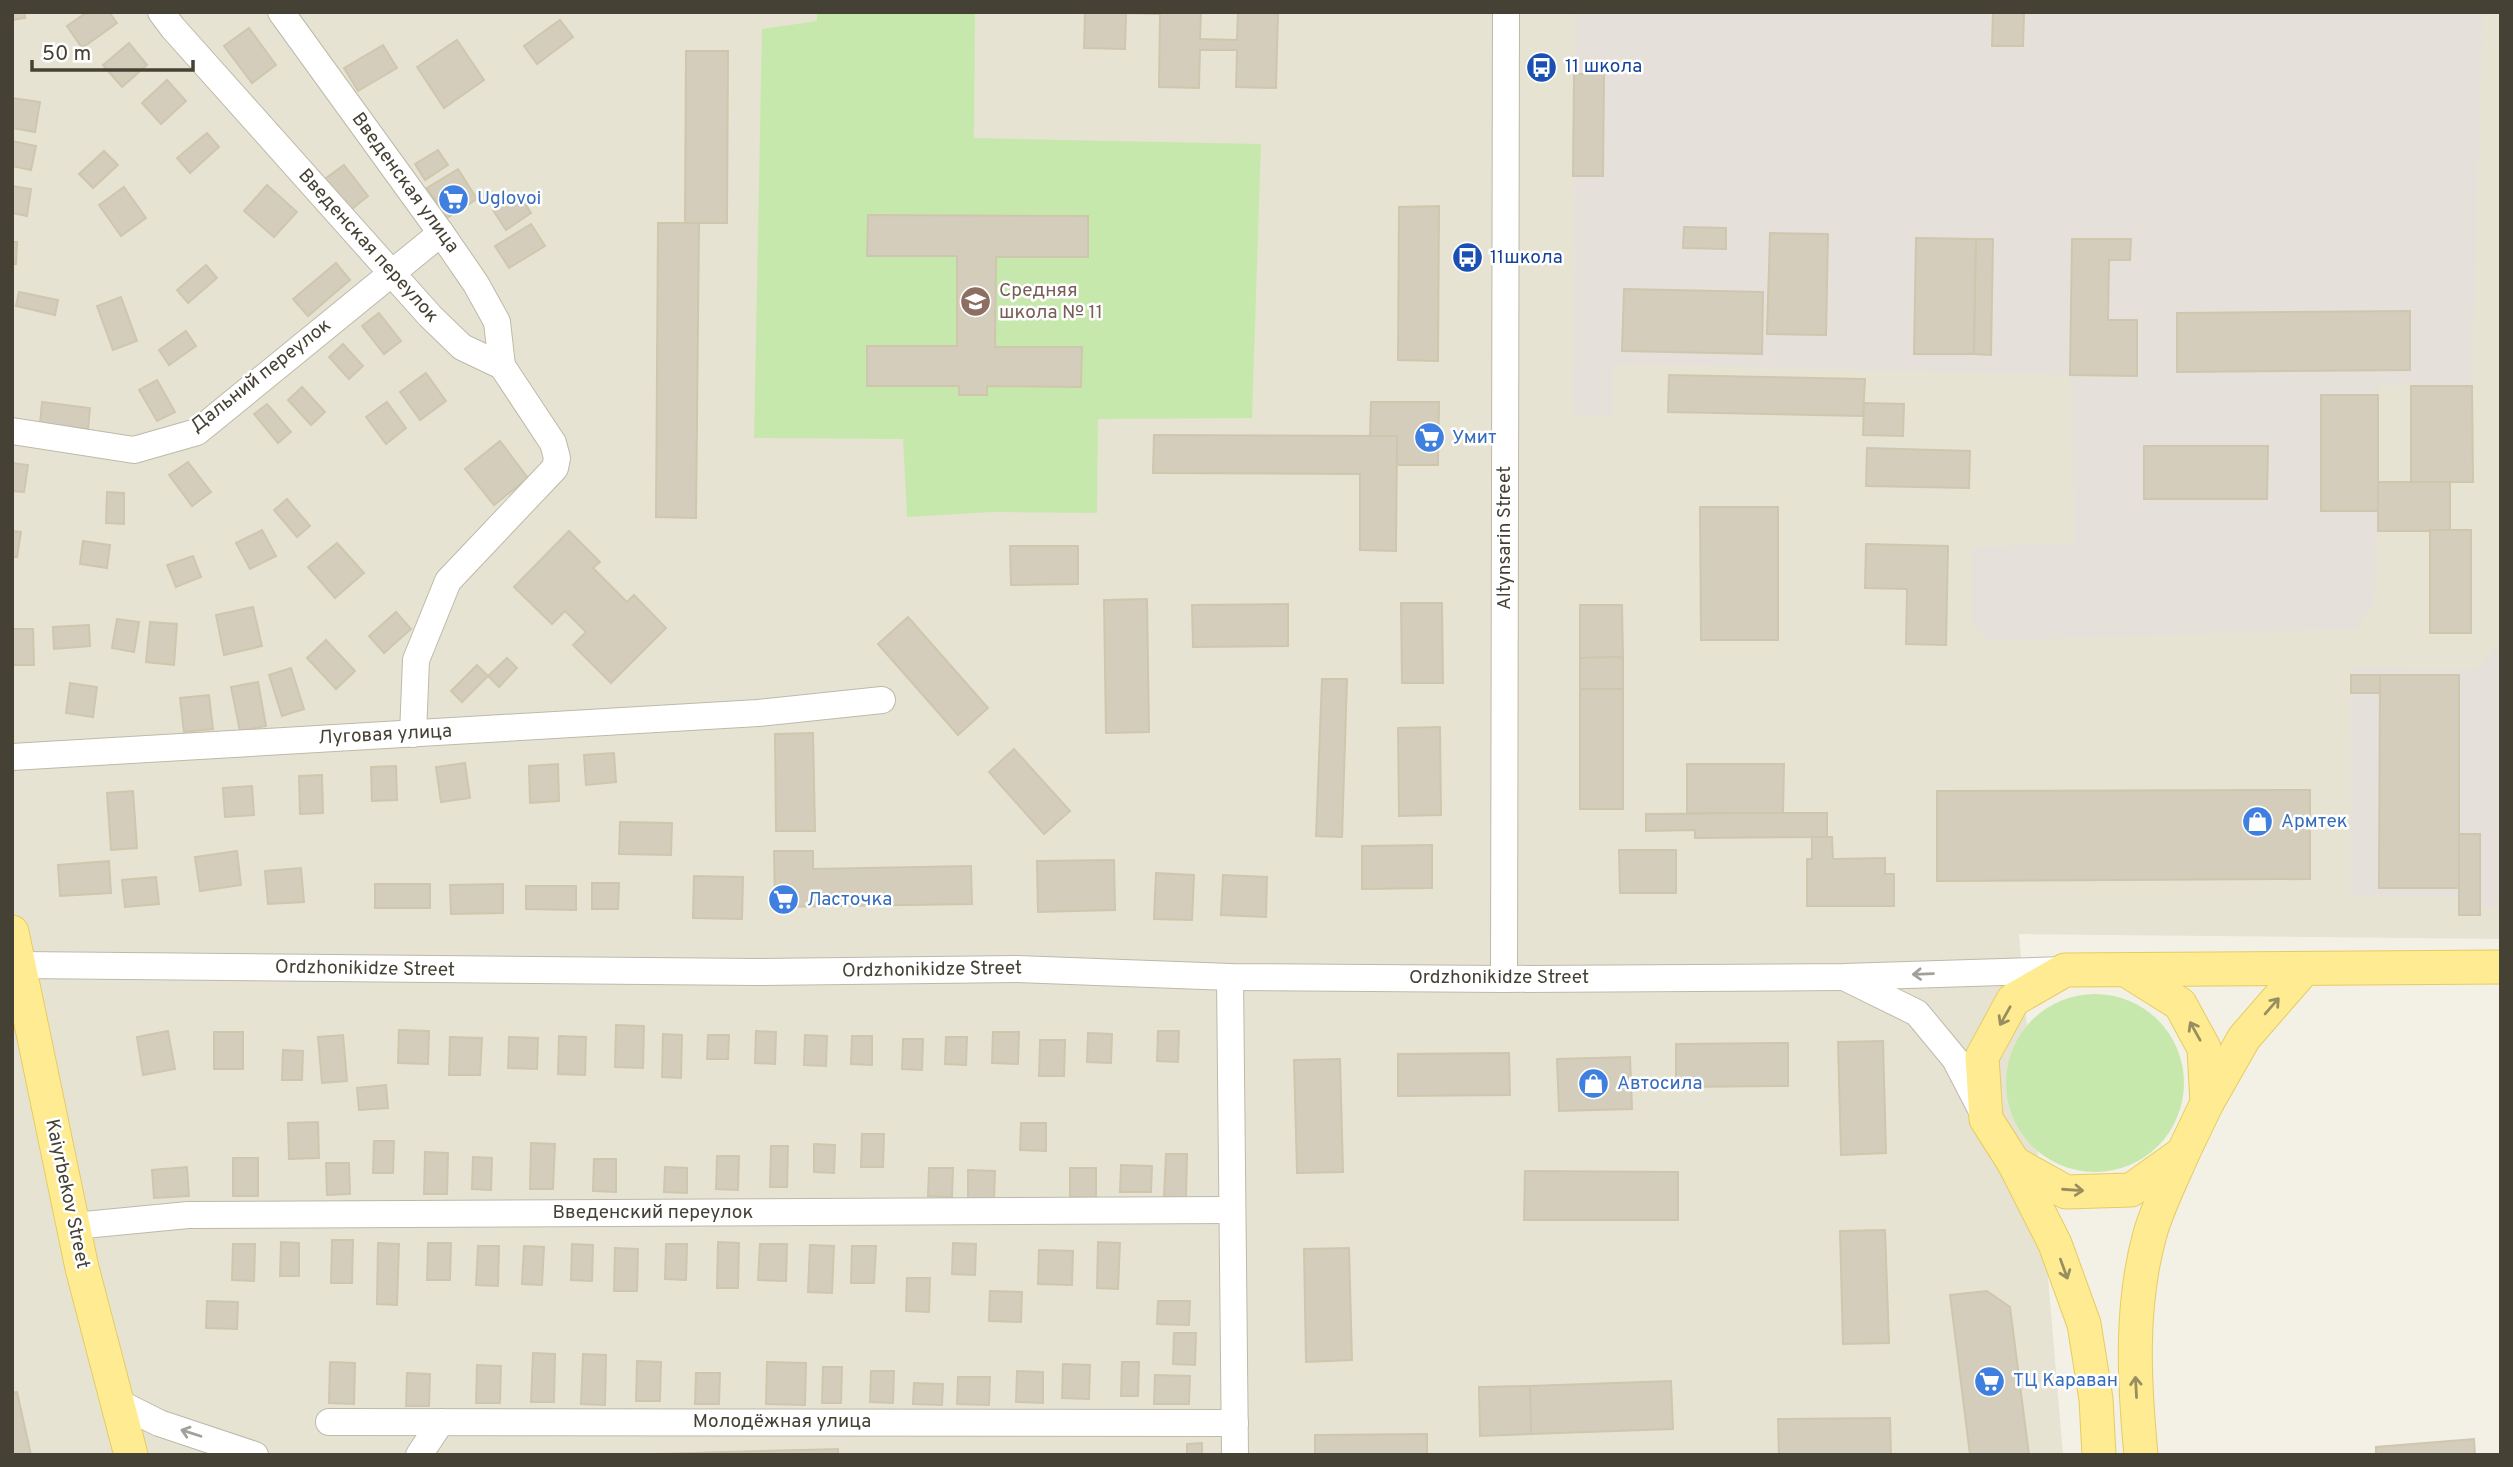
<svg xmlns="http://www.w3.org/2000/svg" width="2513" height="1467" viewBox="0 0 2513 1467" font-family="Overpass,sans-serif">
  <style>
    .residential { fill: #e7e3d3 }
    .industrial { fill: #e5e1da }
    .green { fill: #c7e8ad }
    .building { fill: #d5cdbb; stroke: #cfc6ae; stroke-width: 2 }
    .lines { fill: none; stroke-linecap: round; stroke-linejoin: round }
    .minor-casing { stroke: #beb9a8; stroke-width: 28 }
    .major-casing { stroke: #e5cc62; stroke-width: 35 }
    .minor { stroke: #fff; stroke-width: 26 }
    .major { stroke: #ffec92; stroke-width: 33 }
    .oneway { stroke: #a2a09a }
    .oneway2 { stroke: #998e5f }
    .labels { text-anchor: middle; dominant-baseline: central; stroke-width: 5; stroke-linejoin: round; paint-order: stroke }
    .transit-label { font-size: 19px; fill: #164399; stroke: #fff; text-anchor: start }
    .street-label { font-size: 19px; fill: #454135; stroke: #fff }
    .shop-label { font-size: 19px; fill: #366cbe; stroke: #fff; text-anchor: start }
    .education-label { font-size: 19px; fill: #785e54; stroke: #fff; text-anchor: start }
  </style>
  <rect width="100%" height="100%" fill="#f3f0e5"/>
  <polygon class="residential" points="12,12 2501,12 2501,939 2019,934 2063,1455 12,1455"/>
  <g class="industrial">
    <polygon points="1575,12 2483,12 2472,386 2379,385 2378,531 2374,604 2357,629 1988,641 1972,621 1972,547 2075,543 2070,375 1613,364 1612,415 1573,415"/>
    <polygon points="2501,642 2501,906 2480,906 2480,915 2459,915 2458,896 2351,897 2350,667 2476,670"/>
  </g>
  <g class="green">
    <polygon points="817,12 975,12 974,138 1261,144 1252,418 1098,419 1097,513 992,512 907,517 903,439 754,438 762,29 817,21"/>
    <circle cx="2095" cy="1083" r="89"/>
  </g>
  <g class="building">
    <polygon points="12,12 24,12 25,18 12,20"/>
    <polygon points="87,12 109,12 117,23 82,48 67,26"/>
    <polygon points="1085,12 1201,12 1200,39 1237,40 1238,12 1278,12 1276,88 1236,87 1237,50 1200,50 1199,88 1159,87 1160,14 1126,13 1125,49 1084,48"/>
    <polygon points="1993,12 2024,12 2023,46 1992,46"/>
    <polygon points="560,20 573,37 537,64 524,46"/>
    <polygon points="249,28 276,65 252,83 224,46"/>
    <polygon points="457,40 484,80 444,108 417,67"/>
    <polygon points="129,43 147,65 122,87 103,65"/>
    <polygon points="383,45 397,68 358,91 344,68"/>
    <polygon points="686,51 728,51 727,223 685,223"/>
    <polygon points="1574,74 1604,74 1603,176 1573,176"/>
    <polygon points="167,80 186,101 161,124 142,103"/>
    <polygon points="12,98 40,102 35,132 12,128"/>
    <polygon points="207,133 219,147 190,173 177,158"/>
    <polygon points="12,141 36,146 31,170 12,166"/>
    <polygon points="438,150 448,165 425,180 415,164"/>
    <polygon points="104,151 118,165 93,188 79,174"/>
    <polygon points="344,165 368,196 343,216 318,184"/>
    <polygon points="458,169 477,199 447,218 427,188"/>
    <polygon points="267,185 297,212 274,237 244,211"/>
    <polygon points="12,186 31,189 27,216 12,213"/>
    <polygon points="124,187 146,218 121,236 99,205"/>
    <polygon points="518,193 531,213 506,230 493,210"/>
    <polygon points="1439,206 1438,361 1398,360 1399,207"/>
    <polygon points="868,215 1088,216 1088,257 996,257 995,347 1082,347 1081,387 987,386 987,395 959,395 959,386 867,386 867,346 957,346 957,256 867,256"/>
    <polygon points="658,223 699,223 696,518 656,517"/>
    <polygon points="531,224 545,246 509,268 495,246"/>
    <polygon points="1684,227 1726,228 1726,249 1683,248"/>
    <polygon points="1770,233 1828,234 1826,335 1767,334"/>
    <polygon points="1916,238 1976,239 1974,354 1914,354"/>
    <polygon points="1976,239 1993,239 1991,355 1974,354"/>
    <polygon points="2072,239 2131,239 2130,260 2109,260 2108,320 2137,320 2137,376 2070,375"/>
    <polygon points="12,242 17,242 16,264 12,264"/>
    <polygon points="336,263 350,280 308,316 293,299"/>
    <polygon points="206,265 217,278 188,303 177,290"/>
    <polygon points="1624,289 1763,292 1762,354 1622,351"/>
    <polygon points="19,292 58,300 55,315 16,306"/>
    <polygon points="121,297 137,341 113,350 97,306"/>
    <polygon points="2410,311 2410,370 2177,372 2177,313"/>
    <polygon points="379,313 401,341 384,354 362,326"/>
    <polygon points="186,331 196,346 169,365 159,350"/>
    <polygon points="343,344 363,366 349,379 329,357"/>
    <polygon points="426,373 446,401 420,420 400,392"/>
    <polygon points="1669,375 1865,379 1863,416 1668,412"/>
    <polygon points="157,380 175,412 157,421 139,390"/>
    <polygon points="2411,386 2472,386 2473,482 2411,482"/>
    <polygon points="302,387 325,412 311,425 288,400"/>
    <rect x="2321" y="395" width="57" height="116"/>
    <polygon points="42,402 90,408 88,429 40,424"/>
    <polygon points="387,402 406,428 386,444 366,417"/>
    <polygon points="1371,402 1439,402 1438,465 1397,465 1397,436 1370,436"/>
    <polygon points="1864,403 1904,404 1903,436 1863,435"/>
    <polygon points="267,404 291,432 278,443 254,414"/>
    <polygon points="1154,435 1397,436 1396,551 1360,550 1360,474 1153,473"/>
    <polygon points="500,441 528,478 494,505 465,469"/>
    <polygon points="2144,446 2268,446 2267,499 2144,499"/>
    <polygon points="1867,448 1970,451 1969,488 1866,486"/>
    <polygon points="188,462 211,492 192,506 169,475"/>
    <polygon points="12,463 28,465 24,492 12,491"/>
    <rect x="2378" y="482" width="72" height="49"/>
    <polygon points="107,492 124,493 124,524 106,523"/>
    <polygon points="287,499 310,526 297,537 274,510"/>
    <polygon points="1700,507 1778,507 1778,640 1701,640"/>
    <polygon points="262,530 276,556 250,569 236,543"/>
    <rect x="2430" y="530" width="41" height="103"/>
    <polygon points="12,531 21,532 17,557 12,557"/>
    <polygon points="569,531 600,562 593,568 627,602 634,595 666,628 611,683 573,645 586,632 565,611 552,624 514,587"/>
    <polygon points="83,541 110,545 107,568 80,564"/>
    <polygon points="337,543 364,573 335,598 308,567"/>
    <polygon points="1866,544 1948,546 1946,645 1906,644 1907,589 1865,588"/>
    <polygon points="1010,546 1078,546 1078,584 1011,585"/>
    <polygon points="193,556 201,577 176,587 167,565"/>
    <polygon points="1147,599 1149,732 1106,733 1104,600"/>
    <polygon points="1401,603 1442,603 1443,683 1402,683"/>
    <polygon points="1288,604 1288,646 1193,647 1192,605"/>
    <polygon points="1580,605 1622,605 1623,657 1580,658"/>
    <polygon points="253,607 262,646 224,655 216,615"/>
    <polygon points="396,612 411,629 384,653 369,636"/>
    <polygon points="908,617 988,708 958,735 878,644"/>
    <polygon points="117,619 139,622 134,652 112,648"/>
    <polygon points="150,622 177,624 174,665 146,662"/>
    <polygon points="89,625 90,646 54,649 53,627"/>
    <polygon points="12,629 33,629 34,665 12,665"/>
    <polygon points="326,640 355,671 336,689 307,658"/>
    <polygon points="1623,657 1623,689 1580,689 1580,658"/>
    <polygon points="507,658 517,668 499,687 488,676"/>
    <polygon points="477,665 488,676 462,702 451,691"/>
    <polygon points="291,668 304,709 282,716 269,675"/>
    <rect x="2351" y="675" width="29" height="18"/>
    <polygon points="2380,675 2459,675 2459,888 2379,888"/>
    <polygon points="1322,679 1347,679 1342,837 1316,836"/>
    <polygon points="258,682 266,726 240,731 231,687"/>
    <polygon points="70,683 97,687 93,717 66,713"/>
    <rect x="1580" y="689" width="43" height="120"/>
    <polygon points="209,695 213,729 184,732 180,698"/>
    <polygon points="1440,727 1441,815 1399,816 1398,728"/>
    <polygon points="813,733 815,831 776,831 775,734"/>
    <polygon points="1014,749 1070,811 1044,834 989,772"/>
    <polygon points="614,753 616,782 586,785 584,755"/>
    <polygon points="465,763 470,798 441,802 436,767"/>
    <polygon points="558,764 559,801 530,803 529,766"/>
    <polygon points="1687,764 1784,764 1783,813 1687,813"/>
    <polygon points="396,766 397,800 372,801 371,767"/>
    <polygon points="322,775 323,813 300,814 299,776"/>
    <polygon points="252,786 254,815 225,817 223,788"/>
    <polygon points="2310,790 2310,879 1937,881 1937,791"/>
    <polygon points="133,791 137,848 111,850 107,793"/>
    <polygon points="1783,813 1827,813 1827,837 1695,838 1695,830 1646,831 1646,814"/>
    <polygon points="620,822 672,823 671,855 619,854"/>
    <rect x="2459" y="834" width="21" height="81"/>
    <polygon points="1812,837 1832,837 1833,859 1885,858 1885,874 1894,874 1894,906 1807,906 1807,859 1812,859"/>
    <polygon points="1432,845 1432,888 1362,889 1362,846"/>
    <polygon points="1619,850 1676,850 1676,893 1620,893"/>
    <polygon points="237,851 241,885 200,891 195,857"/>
    <polygon points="774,851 813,851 813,869 971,866 972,904 775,907"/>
    <polygon points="1114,860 1115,910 1038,912 1037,861"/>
    <polygon points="109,861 111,893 60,896 58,865"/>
    <polygon points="301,868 304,902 268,904 265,871"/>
    <polygon points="1156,873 1194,875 1192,920 1154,919"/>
    <polygon points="1223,875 1267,877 1266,917 1221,915"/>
    <polygon points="694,876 743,877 742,919 693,918"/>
    <polygon points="156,877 159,904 125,907 122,880"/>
    <polygon points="592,883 619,883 618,909 592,909"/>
    <rect x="375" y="884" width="55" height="24"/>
    <polygon points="503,884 503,913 451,914 450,885"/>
    <polygon points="526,886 576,886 576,910 526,909"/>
    <polygon points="616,1025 644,1026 643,1068 615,1067"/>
    <polygon points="399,1030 429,1031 428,1064 398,1063"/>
    <polygon points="168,1031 175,1069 143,1075 137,1037"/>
    <polygon points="756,1031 776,1032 775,1064 755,1063"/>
    <polygon points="1158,1031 1179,1031 1178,1062 1157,1061"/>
    <rect x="214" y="1032" width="29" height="37"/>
    <polygon points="993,1032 1019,1032 1018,1064 992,1063"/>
    <polygon points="1088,1033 1112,1034 1111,1063 1087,1062"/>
    <polygon points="663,1034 682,1035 681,1078 662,1077"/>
    <polygon points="343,1035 347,1081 322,1083 318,1037"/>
    <polygon points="708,1035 729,1035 728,1059 707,1059"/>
    <polygon points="805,1035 827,1036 826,1066 804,1065"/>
    <polygon points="559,1036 586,1037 585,1075 558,1074"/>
    <polygon points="852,1036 872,1036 872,1065 851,1064"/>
    <polygon points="450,1037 482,1038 480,1075 449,1075"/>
    <polygon points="509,1037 538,1038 537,1069 508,1068"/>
    <polygon points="946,1037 967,1037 966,1065 945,1064"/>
    <polygon points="903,1039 923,1039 922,1070 902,1069"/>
    <polygon points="1040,1040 1065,1040 1064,1076 1039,1076"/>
    <polygon points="1883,1041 1886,1153 1841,1155 1838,1042"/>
    <polygon points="1788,1043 1788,1086 1676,1087 1676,1044"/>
    <polygon points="283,1050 303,1051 302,1080 282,1080"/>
    <polygon points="1509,1053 1510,1095 1398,1096 1398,1054"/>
    <polygon points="1630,1057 1632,1109 1559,1111 1557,1059"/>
    <polygon points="1340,1059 1343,1172 1297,1173 1294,1060"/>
    <polygon points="386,1085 388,1108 359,1110 357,1088"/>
    <polygon points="318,1122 319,1158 289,1159 288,1123"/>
    <polygon points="1021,1123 1046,1123 1046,1151 1020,1150"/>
    <polygon points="862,1134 884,1134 883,1167 861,1167"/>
    <polygon points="374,1141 394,1141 393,1173 373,1173"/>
    <polygon points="531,1143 555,1144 553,1189 530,1189"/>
    <polygon points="814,1144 835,1145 834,1173 814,1172"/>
    <polygon points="771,1146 788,1146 787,1187 770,1187"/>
    <polygon points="425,1152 448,1153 447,1194 424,1194"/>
    <polygon points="1166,1154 1187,1154 1186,1198 1164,1197"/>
    <polygon points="717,1156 739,1156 738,1190 716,1189"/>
    <polygon points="473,1157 492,1158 491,1190 472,1189"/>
    <rect x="233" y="1158" width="25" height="38"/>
    <polygon points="594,1159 616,1159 616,1192 593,1191"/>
    <polygon points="326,1163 349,1163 350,1194 327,1195"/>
    <polygon points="1121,1165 1152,1166 1151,1192 1120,1192"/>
    <polygon points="187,1167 189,1196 154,1198 152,1170"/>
    <polygon points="665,1167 687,1168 687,1193 664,1192"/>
    <polygon points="929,1168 953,1168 952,1197 928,1196"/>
    <polygon points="1070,1168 1096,1168 1096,1198 1070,1197"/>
    <polygon points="968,1170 995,1171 994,1200 968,1200"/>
    <polygon points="1525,1171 1678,1172 1678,1220 1524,1220"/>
    <polygon points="1885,1230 1889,1343 1843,1344 1840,1231"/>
    <polygon points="332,1240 353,1240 352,1283 331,1283"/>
    <polygon points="281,1242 299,1243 299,1276 280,1276"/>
    <polygon points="718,1242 739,1243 738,1288 717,1288"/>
    <polygon points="1098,1242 1120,1243 1118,1289 1097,1288"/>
    <polygon points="378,1243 399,1244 397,1305 377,1304"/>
    <polygon points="428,1243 451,1243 450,1280 427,1280"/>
    <polygon points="953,1243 976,1244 975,1275 952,1274"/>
    <polygon points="233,1244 255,1244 254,1281 232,1280"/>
    <polygon points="572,1244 593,1245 592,1281 571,1280"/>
    <polygon points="666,1244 687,1244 686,1280 665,1279"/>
    <polygon points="760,1244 787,1244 786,1281 758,1280"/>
    <polygon points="810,1245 834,1246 832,1293 808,1292"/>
    <polygon points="478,1246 499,1246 498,1286 476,1285"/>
    <polygon points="524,1246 544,1247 542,1285 522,1284"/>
    <polygon points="852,1246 876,1246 874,1283 851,1283"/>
    <polygon points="615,1248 638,1249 637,1291 614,1291"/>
    <polygon points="1349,1248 1352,1360 1306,1362 1304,1249"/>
    <polygon points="1039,1250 1073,1251 1072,1285 1038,1284"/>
    <polygon points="907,1278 930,1278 929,1312 906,1311"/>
    <polygon points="990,1291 1022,1292 1021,1322 989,1321"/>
    <polygon points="1987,1291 2010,1307 2029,1455 1970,1455 1950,1295"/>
    <polygon points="207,1301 238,1302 237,1329 206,1328"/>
    <polygon points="1158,1301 1190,1301 1189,1325 1157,1324"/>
    <polygon points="1174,1333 1196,1333 1195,1365 1173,1364"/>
    <polygon points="533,1353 555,1354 554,1402 531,1402"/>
    <polygon points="583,1354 606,1355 605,1405 581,1404"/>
    <polygon points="637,1361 661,1362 660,1401 636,1401"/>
    <polygon points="330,1362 355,1363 354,1404 329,1403"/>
    <polygon points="767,1362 806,1363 805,1405 766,1404"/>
    <polygon points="1122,1362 1139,1362 1138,1396 1121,1396"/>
    <polygon points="1063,1364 1090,1365 1089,1399 1062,1398"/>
    <polygon points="477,1365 501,1366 500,1403 476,1403"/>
    <polygon points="823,1367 842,1367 841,1403 822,1403"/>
    <polygon points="871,1371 894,1371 893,1403 870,1402"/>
    <polygon points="1017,1371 1043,1372 1043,1403 1016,1402"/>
    <polygon points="407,1373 430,1374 429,1406 406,1406"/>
    <polygon points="696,1373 720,1373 719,1404 695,1404"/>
    <polygon points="1155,1375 1190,1376 1189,1404 1154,1404"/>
    <polygon points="958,1377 990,1377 989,1405 957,1404"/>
    <polygon points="1671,1381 1673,1429 1531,1434 1530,1386"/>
    <polygon points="914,1383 943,1384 942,1405 913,1404"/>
    <polygon points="1530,1386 1531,1434 1480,1436 1479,1387"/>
    <polygon points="17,1392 31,1455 12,1455 12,1393"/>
    <polygon points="1890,1418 1891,1455 1779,1455 1778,1419"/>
    <polygon points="1427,1434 1427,1455 1315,1455 1315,1435"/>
    <polygon points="2474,1439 2475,1455 2376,1455 2376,1447"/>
    <polygon points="1202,1443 1202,1455 1187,1455 1187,1444"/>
    <polygon points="838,1449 838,1455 655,1454"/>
  </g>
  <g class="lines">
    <defs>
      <g id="minor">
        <polyline points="161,12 173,28 430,316 462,347 502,366 553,443 557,458 555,468 448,581 416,660 413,734"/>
        <polyline points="281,12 441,233 476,284 497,322 502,366"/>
        <polyline points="12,431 134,450 197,432 441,233"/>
        <polyline points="12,757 758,713 882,700"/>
        <polyline points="20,965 757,972 1017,969 1230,977 1504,979 1844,977 2063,970"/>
        <polyline points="1230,977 1235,1455"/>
        <polyline points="1846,978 1917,1013 1955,1059 1983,1113"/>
        <polyline points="1504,979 1506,12"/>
        <polyline points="74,1226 188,1215 1232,1210"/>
        <polyline points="119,1403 159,1423 255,1455"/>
        <polyline points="329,1422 1235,1423"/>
        <polyline points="419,1455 441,1422"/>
      </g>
      <g id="major">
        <polyline points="12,932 82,1268 131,1455"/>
        <polyline points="2129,972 2180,1004 2204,1048 2207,1103 2183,1153 2131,1190 2066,1192 2014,1163 1986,1119 1982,1057 2013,1000 2065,970 2501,967"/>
        <polyline points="2207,1103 2244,1038 2304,969"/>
        <polyline points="2014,1163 2055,1244 2084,1324 2096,1399 2099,1455"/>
        <path d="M2141,1455c-7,-74 -11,-149 9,-221 8,-28 22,-55 33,-81"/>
      </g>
    </defs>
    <use href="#minor" class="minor-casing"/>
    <use href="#major" class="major-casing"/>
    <use href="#minor" class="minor"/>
    <use href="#major" class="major"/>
  </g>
  <defs><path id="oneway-shaft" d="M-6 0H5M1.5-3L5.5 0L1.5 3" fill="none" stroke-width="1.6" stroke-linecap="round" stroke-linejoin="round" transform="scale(1.75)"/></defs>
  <g class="oneway">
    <use href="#oneway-shaft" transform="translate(1923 974) rotate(178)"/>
    <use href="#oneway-shaft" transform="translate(191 1433) rotate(-162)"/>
  </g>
  <g class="oneway2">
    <use href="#oneway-shaft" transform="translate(2272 1006) rotate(-49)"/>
    <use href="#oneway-shaft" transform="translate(2005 1016) rotate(119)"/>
    <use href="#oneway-shaft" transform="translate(2195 1031) rotate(-119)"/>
    <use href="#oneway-shaft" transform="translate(2073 1190) rotate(4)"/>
    <use href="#oneway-shaft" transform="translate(2064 1269) rotate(70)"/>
    <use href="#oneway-shaft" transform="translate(2136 1387) rotate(-93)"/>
  </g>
  <defs>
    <symbol id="bus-disc" viewBox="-11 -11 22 22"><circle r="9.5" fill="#1a4fb4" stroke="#fff"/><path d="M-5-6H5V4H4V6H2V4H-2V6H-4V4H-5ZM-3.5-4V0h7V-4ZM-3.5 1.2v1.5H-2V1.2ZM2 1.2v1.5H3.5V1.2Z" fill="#fff"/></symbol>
    <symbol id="supermarket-disc" viewBox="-11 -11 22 22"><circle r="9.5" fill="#3f7fe0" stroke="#fff"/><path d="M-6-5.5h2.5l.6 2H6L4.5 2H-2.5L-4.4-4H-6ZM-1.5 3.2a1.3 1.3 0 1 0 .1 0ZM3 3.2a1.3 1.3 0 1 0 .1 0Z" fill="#fff"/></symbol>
    <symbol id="school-disc" viewBox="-11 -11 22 22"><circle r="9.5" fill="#8d6e63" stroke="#fff"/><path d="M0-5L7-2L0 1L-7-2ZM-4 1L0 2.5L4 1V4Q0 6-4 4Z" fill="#fff"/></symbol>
    <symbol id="shop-disc" viewBox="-11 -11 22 22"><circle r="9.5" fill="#3f7fe0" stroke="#fff"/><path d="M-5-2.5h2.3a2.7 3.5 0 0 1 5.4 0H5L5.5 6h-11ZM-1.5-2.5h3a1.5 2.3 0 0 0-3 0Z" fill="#fff"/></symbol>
  </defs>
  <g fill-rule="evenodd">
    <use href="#bus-disc" x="1524" y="50" width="35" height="35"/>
    <use href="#supermarket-disc" x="436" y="182" width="35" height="35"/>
    <use href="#bus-disc" x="1450" y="240" width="35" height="35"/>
    <use href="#school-disc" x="958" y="284" width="35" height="35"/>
    <use href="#supermarket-disc" x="1412" y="420" width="35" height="35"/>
    <use href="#shop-disc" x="2240" y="804" width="35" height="35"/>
    <use href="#supermarket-disc" x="766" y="882" width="35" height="35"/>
    <use href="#shop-disc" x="1576" y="1066" width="35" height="35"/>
    <use href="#supermarket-disc" x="1972" y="1364" width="35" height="35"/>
  </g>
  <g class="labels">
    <g class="transit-label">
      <text x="1565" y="67">11 школа</text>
      <text x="1490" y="258">11школа</text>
    </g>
    <g class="street-label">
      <text transform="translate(405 183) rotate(54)">Введенская улица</text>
      <text transform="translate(368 246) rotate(48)">Введенская переулок</text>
      <text transform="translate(261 376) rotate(-38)">Дальний переулок</text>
      <text transform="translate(1505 538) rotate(-90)">Altynsarin Street</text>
      <text transform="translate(385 735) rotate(-3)">Луговая улица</text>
      <text transform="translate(365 969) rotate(1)">Ordzhonikidze Street</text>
      <text transform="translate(932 970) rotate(-1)">Ordzhonikidze Street</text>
      <text x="1499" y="978">Ordzhonikidze Street</text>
      <text transform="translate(67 1194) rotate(78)">Kaiyrbekov Street</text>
      <text x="653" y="1213">Введенский переулок</text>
      <text x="782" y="1422">Молодёжная улица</text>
    </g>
    <g class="shop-label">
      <text x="477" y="199">Uglovoi</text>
      <text x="1452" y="438">Умит</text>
      <text x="2281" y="822">Армтек</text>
      <text x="807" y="900">Ласточка</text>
      <text x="1617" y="1084">Автосила</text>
      <text x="2013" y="1381">ТЦ Караван</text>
    </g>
    <g class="education-label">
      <text x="999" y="291">Средняя<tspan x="999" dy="22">школа № 11</tspan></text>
    </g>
  </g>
  <rect width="2513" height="1467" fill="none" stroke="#454135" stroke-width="28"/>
  <path d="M32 60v10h161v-10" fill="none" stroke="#454135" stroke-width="3.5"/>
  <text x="42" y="60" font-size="21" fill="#454135" stroke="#ffffff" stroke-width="5" paint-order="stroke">50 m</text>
</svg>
